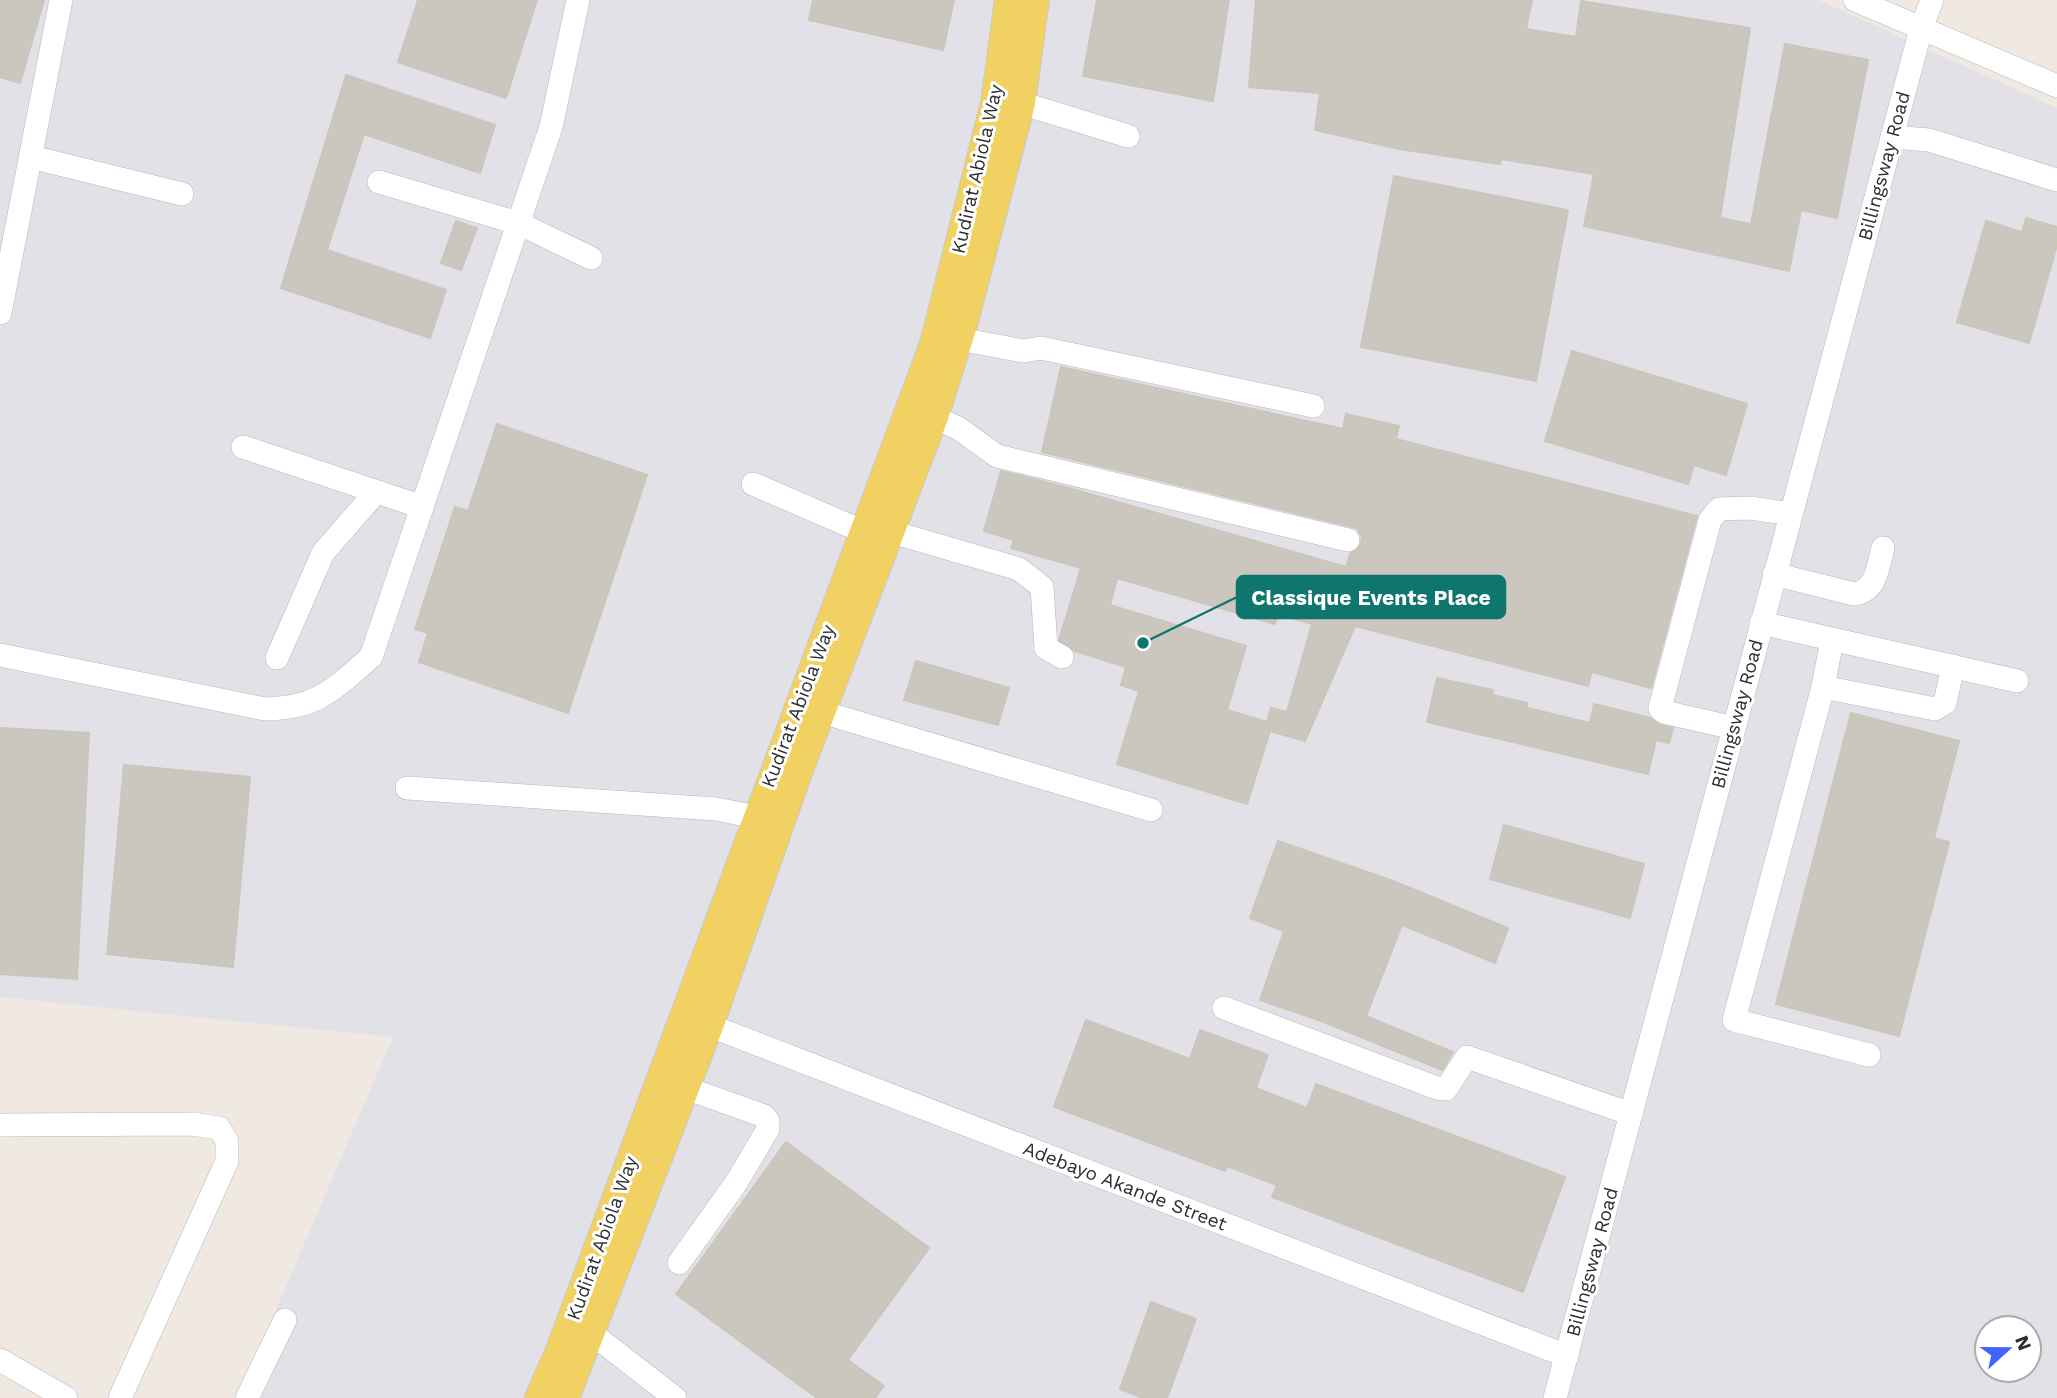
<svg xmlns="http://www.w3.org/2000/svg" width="2057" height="1398" viewBox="0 0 2057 1398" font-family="'Work Sans',sans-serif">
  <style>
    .industrial { fill: #e3e1e8; fill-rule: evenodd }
    .building { fill: #cbc7bf; stroke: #cbc5ba; stroke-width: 2; fill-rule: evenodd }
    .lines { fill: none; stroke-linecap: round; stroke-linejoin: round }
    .minor-casing { stroke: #b4b7c1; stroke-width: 24 }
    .major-casing { stroke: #c9c9c9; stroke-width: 30 }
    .minor { stroke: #fff; stroke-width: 23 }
    .major { stroke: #f2d163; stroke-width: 28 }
    .labels { text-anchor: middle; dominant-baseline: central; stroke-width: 6; stroke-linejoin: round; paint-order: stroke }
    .street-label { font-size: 19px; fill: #2e2e2e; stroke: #fff }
    .leader { fill: none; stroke: #0f766e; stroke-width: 2.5 }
    .callout-dot { fill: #0f766e; stroke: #fff; stroke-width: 2.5 }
    .callout { fill: #0f766e; stroke: #0f766e; stroke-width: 2.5 }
    .callout-label { font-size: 21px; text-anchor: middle; font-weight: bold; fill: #fff }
  </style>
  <rect width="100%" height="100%" fill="#efe9e1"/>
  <path class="industrial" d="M0,0h1818l239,108v1290h-1819l155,-361 -393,-40zM1987,1328h42v42h-42z"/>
  <g class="building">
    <polygon points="0,0 44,0 20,83 0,77"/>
    <polygon points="418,0 537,0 506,98 398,62"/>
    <polygon points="813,0 954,0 943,50 809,20"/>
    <polygon points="1097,0 1229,0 1213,101 1083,76"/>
    <polygon points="1256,0 1532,0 1526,29 1576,37 1581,1 1750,28 1720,218 1751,224 1785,44 1868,60 1837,218 1801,210 1789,271 1584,226 1594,174 1501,159 1500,164 1399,149 1315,130 1320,93 1249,87"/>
    <polygon points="346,75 495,125 480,173 364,134 327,250 446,290 430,338 281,288"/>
    <polygon points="1394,176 1568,210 1536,381 1361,347"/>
    <polygon points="2026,218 2057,227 2057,245 2029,343 1957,322 1986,221 2022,232"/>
    <polygon points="456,221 477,228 461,270 441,263"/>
    <polygon points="1572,351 1747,404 1726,475 1694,465 1688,484 1545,441"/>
    <path d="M1061,367l282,62 3,-15 53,12 -3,13 301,77 -46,172 -59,-16 -4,14 -233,-60 -50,115 -35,-10 -23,73 -130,-40 22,-73 -18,-6 5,-18 -51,-16 -16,-11 22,-72 -70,-20 3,-8 -30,-9 17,-60 68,17 277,79 4,-13 11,-10 1,-7 -5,-9 -315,-76zM1117,578l158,46 3,-10 34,10 -25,88 -16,-4 -4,14 -40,-12 19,-64 -136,-41z"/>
    <polygon points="497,424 647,475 568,713 419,662 428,633 415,629 455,507 468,511"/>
    <polygon points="916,661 1009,688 998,725 904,700"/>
    <polygon points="1437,678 1493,690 1492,695 1527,703 1527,708 1590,723 1594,704 1650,718 1660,725 1673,728 1669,743 1656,740 1648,774 1427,722"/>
    <polygon points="1851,713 1959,741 1934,838 1949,842 1899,1036 1776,1004"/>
    <polygon points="0,728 89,733 77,979 0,974"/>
    <polygon points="124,765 250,777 233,967 107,954"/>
    <polygon points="1504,825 1644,864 1630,918 1490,879"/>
    <polygon points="1278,841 1393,881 1508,928 1495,963 1402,925 1366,1016 1453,1052 1442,1070 1324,1022 1260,1000 1284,931 1250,918"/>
    <polygon points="1086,1020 1190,1059 1200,1030 1268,1055 1256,1088 1307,1108 1316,1084 1565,1177 1523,1292 1272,1197 1277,1185 1227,1166 1225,1171 1054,1107"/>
    <polygon points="786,1142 929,1248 848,1360 884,1386 875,1398 817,1398 676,1294"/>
    <polygon points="1151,1302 1196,1319 1167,1398 1143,1398 1120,1389"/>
  </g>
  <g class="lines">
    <defs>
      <g id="minor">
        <polyline points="1855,0 2057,86"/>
        <polyline points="1021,103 1128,136"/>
        <polyline points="1892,137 1929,140 2057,180"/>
        <polyline points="31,157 182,194"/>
        <polyline points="379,182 518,223 591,258"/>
        <polyline points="0,313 61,0"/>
        <polyline points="959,339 1023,351 1041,348 1313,406"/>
        <polyline points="934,417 958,428 997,456 1348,540"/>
        <polyline points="243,447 422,507"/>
        <polyline points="753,484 864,532"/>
        <polyline points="892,532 1019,569 1042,587 1046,648 1062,657"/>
        <path d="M1774,574l80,20c23,-4 23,-25 29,-46"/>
        <polyline points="1761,623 2017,681"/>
        <polyline points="1832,640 1823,687 1734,1020 1869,1055"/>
        <path d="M0,655l265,54c54,-1 67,-19 106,-52l180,-530 27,-127"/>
        <polyline points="277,658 323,553 376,492"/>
        <polyline points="1823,687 1935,709 1945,703 1953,666"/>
        <polyline points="822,712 1151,810"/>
        <polyline points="1734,728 1664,712 1660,708 1710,520 1719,509 1750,508 1791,514"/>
        <polyline points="407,788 716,809 756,817"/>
        <polyline points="1224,1008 1437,1088 1446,1089 1467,1057 1631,1114"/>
        <polyline points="695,1020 1567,1356"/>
        <polyline points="0,1125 192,1124 219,1128 227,1141 227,1161 120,1398"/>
        <polyline points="679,1263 736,1183 768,1129 768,1121 764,1116 683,1087"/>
        <polyline points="590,1332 675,1398"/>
        <polyline points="0,1360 66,1398"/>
        <polyline points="247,1398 285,1320"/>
        <polyline points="1555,1398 1921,29 1932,0"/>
      </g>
      <g id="major">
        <polyline points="539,1398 559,1353 934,344 995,103 1009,0"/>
        <polyline points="565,1398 709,1026 797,775 934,417 963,325 1021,103 1035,0"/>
      </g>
    </defs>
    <use href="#minor" class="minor-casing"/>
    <use href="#major" class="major-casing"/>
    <use href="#minor" class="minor"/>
    <use href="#major" class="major"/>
  </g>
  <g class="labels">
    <g class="street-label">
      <text transform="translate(1884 166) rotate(-75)">Billingsway Road</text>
      <text transform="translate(977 169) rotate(-77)">Kudirat Abiola Way</text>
      <text transform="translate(798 706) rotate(-69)">Kudirat Abiola Way</text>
      <text transform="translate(1737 714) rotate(-75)">Billingsway Road</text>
      <text transform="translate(1125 1186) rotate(21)">Adebayo Akande Street</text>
      <text transform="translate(602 1238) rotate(-70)">Kudirat Abiola Way</text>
      <text transform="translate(1592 1262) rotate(-75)">Billingsway Road</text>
    </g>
  </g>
  <path class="leader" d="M1143 643L1237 597"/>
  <circle class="callout-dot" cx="1143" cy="643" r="7"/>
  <rect class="callout" x="1237" y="576" width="268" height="42" rx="7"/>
  <g class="callout-label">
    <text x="1371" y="605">Classique Events Place</text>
  </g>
  <g transform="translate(2008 1349) rotate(69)"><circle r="33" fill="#ffffff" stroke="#ababab" stroke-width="2"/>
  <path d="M0-5L12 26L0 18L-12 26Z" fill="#4264fb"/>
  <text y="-10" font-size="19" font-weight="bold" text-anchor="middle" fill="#2e2e2e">N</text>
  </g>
</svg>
